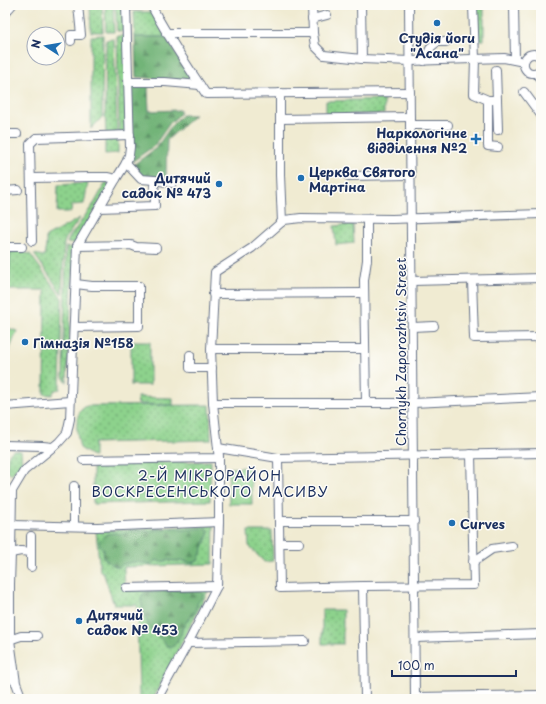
<svg xmlns="http://www.w3.org/2000/svg" width="546" height="704" viewBox="0 0 546 704" font-family="'Playpen Sans',sans-serif">
  <style>
    .grass { fill: url(#grass-dots); stroke: #548075 }
    .forest { fill: url(#forest-firs); stroke: #46726b }
    .garden { fill: #8dd28c; stroke: #548075 }
    .lines { fill: none; stroke-linecap: round; stroke-linejoin: round }
    .minor-casing { stroke: #667187; stroke-width: 10 }
    .minor { stroke: #fff; stroke-width: 8 }
    .poi-dot { fill: #1f6fb2; stroke: #fdfcf7; stroke-width: 1.5 }
    .labels { text-anchor: middle; dominant-baseline: central; stroke-width: 3; stroke-linejoin: round; paint-order: stroke }
    .poi-label { font-size: 13px; font-weight: bold; fill: #1b2f5e; stroke: #fdfcf7; text-anchor: start }
    .street-label { font-size: 13px; fill: #1b2f5e; stroke: #fdfcf7 }
    .neighbourhood-label { font-size: 14px; letter-spacing: 1px; fill: #1b2f5e; stroke: #fdfcf7 }
  </style>
  <defs>
    <pattern id="grass-dots" width="8" height="8" patternUnits="userSpaceOnUse"><rect width="8" height="8" fill="#8dd28c"/><path d="M2 2h.1M6 6h.1" fill="none" stroke="#72ab76" stroke-width="1.8" stroke-linecap="round"/></pattern>
    <pattern id="forest-firs" width="22" height="20" patternUnits="userSpaceOnUse"><rect width="22" height="20" fill="#72b478"/><path d="M5 1l3.5 6h-7zM16 11l3.5 6h-7z" fill="#5d9366"/></pattern>
  </defs>
  <rect width="100%" height="100%" fill="#fdfcf7"/>
  <filter id="ink" filterUnits="userSpaceOnUse"><feTurbulence type="fractalNoise" baseFrequency=".025" numOctaves="2"/><feDisplacementMap in="SourceGraphic" scale="8" xChannelSelector="R" yChannelSelector="G"/><feConvolveMatrix kernelMatrix="1 2 1 2 8 2 1 2 1" color-interpolation-filters="sRGB"/></filter>
  <filter id="wash" filterUnits="userSpaceOnUse"><feTurbulence type="fractalNoise" baseFrequency=".012" numOctaves="4" result="noise"/><feDisplacementMap in="SourceGraphic" scale="16" xChannelSelector="R" yChannelSelector="G"/><feGaussianBlur stdDeviation="0.9" result="paint"/><feColorMatrix in="noise" values="0 0 0 0 0 0 0 0 0 0 0 0 0 0 0 0 0 1.4 0 .05"/><feComposite in="paint" operator="in"/></filter>
  <g filter="url(#wash)">
    <rect width="100%" height="100%" fill="#f0ebd2"/>
    <g class="grass">
      <polygon points="90,5 102,5 103,32 91,32"/>
      <polygon points="105,5 113,5 114,32 106,32"/>
      <polygon points="115,5 125,5 126,31 117,31"/>
      <polygon points="475,5 484,5 484,40 476,40"/>
      <polygon points="134,12 152,12 166,37 135,37"/>
      <polygon points="103,35 102,117 91,129 91,36"/>
      <polygon points="117,36 126,36 129,133 119,133"/>
      <polygon points="114,39 117,133 106,134 105,113 106,40"/>
      <polygon points="384,99 384,114 326,115 326,101"/>
      <polygon points="105,139 118,139 118,153 105,154"/>
      <polygon points="106,182 111,185 75,244 67,243 69,238 95,202"/>
      <polygon points="88,183 84,204 72,205 71,212 57,212 58,185"/>
      <polygon points="80,218 67,236 64,243 62,294 34,254 44,256 46,246 46,237"/>
      <polygon points="353,224 354,243 336,245 334,226"/>
      <polygon points="66,247 76,248 72,285 67,382 66,382 65,380 63,377"/>
      <polygon points="11,251 19,251 30,254 62,298 60,389 55,390 52,395 44,394 45,290 8,290"/>
      <rect x="131" y="342" width="19" height="43"/>
      <polygon points="137,397 173,398 173,405 138,404"/>
      <path d="M210,405l1,35 -117,3v14l-14,-9c-3,-13 -8,-36 7,-42z"/>
      <polygon points="13,450 21,451 22,464 11,475 7,469 8,456"/>
      <polygon points="211,461 210,501 93,504 93,464"/>
      <polygon points="214,525 213,564 124,567 125,590 209,589 153,699 139,699 137,605 114,605 103,572 100,572 96,531"/>
      <polygon points="248,531 272,531 273,561 264,562 249,546"/>
      <polygon points="343,610 343,644 322,644 322,610"/>
    </g>
    <g class="forest">
      <polygon points="135,37 166,37 194,82 136,77"/>
      <polygon points="131,84 149,84 148,90 149,111 180,110 180,114 170,123 154,146 130,163"/>
      <polygon points="182,115 195,115 167,140 166,179 142,177 132,166 156,148 172,125"/>
      <polygon points="5,251 11,251 8,290 5,290"/>
      <polygon points="201,528 207,529 209,532 198,561 191,563 181,560 175,561 168,560 161,562 156,560 152,564 134,562 123,564 120,567 117,567 110,563 105,559 103,556 104,550 100,546 99,541 106,534 115,533 120,534 130,531 145,531 150,532 155,530 177,529 183,530"/>
      <path d="M176,590c8,3 18,0 26,2l1,2 -1,4 -4,4 -4,12 -5,4 -7,11 -1,6 -2,2 -2,5 -5,5 -5,-1c-4,-7 -12,-11 -17,-18 -3,-4 -10,-26 -9,-30 1,-3 3,-6 6,-7 3,0 7,1 10,1 2,0 4,-1 6,-1 6,0 7,1 13,-1z"/>
    </g>
    <g class="garden">
      <polygon points="5,327 17,331 5,361"/>
      <polygon points="251,467 252,504 229,504 228,468"/>
    </g>
  </g>
  <g filter="url(#ink)">
    <g class="lines">
      <defs>
        <g id="minor">
          <path d="M151,5c16,31 36,60 55,89l204,-2"/>
          <polyline points="312,5 313,33 315,46 324,55 362,59 410,61 504,58 524,62"/>
          <polyline points="361,5 362,59"/>
          <polyline points="409,5 415,699"/>
          <polyline points="473,5 475,59 474,94 488,100 497,100"/>
          <polyline points="514,5 515,60"/>
          <polyline points="126,6 151,5"/>
          <polyline points="5,13 12,5"/>
          <polyline points="312,19 327,15"/>
          <polyline points="166,33 313,33"/>
          <polyline points="71,41 71,35 81,35 78,5"/>
          <path d="M541,57c-4,-3 -8,-4 -12,-2 -12,8 -1,25 12,15"/>
          <polyline points="424,61 431,47 437,42 446,42"/>
          <polyline points="496,70 498,130"/>
          <polyline points="536,73 541,80"/>
          <polyline points="129,82 165,82 200,85"/>
          <polyline points="524,92 541,115"/>
          <polyline points="280,93 280,175 282,222 284,220"/>
          <polyline points="488,100 488,146 498,147"/>
          <polyline points="280,119 410,117"/>
          <polyline points="410,125 448,125"/>
          <polyline points="5,134 17,134"/>
          <polyline points="126,163 141,179 154,180 172,183"/>
          <polyline points="348,176 411,175"/>
          <polyline points="31,178 91,177 107,177 116,179"/>
          <polyline points="5,191 18,190"/>
          <polyline points="99,208 155,206 154,180"/>
          <polyline points="32,241 30,144 36,138 130,135"/>
          <polyline points="77,246 131,245 136,247 156,248"/>
          <polyline points="5,247 22,247"/>
          <polyline points="472,280 474,338 541,337"/>
          <polyline points="412,281 541,278"/>
          <polyline points="213,294 364,293"/>
          <polyline points="74,327 139,326 139,286 92,286 76,284"/>
          <polyline points="412,327 434,326"/>
          <polyline points="211,349 365,349"/>
          <polyline points="190,355 190,368 212,368"/>
          <polyline points="213,403 413,403 541,397"/>
          <polyline points="366,403 364,280 367,260 367,219"/>
          <polyline points="5,406 70,401"/>
          <polyline points="5,445 43,446 52,447"/>
          <polyline points="278,458 280,588 363,586 474,585 471,454"/>
          <polyline points="83,460 219,458 218,448 278,458 541,453"/>
          <polyline points="74,486 74,526"/>
          <polyline points="279,521 414,521"/>
          <polyline points="12,525 97,527 219,522"/>
          <polyline points="31,536 31,552"/>
          <polyline points="280,543 299,543"/>
          <polyline points="11,553 21,551 31,552 31,567"/>
          <polyline points="473,562 492,549 512,546"/>
          <polyline points="363,586 365,699"/>
          <polyline points="126,588 217,586"/>
          <polyline points="415,638 541,634"/>
          <polyline points="6,641 21,636 37,636"/>
          <polyline points="188,643 305,641"/>
          <polyline points="5,667 14,681"/>
          <polyline points="415,697 541,695"/>
          <polyline points="22,699 16,683 10,640 10,584 11,553 12,491 24,471 59,442 67,433 70,419 77,246 116,179 126,163 129,155 130,147 126,5"/>
          <polyline points="157,699 188,643 217,586 219,522 219,458 213,403 211,349 215,272 252,248 284,220 301,218 392,219 541,214"/>
        </g>
      </defs>
      <use href="#minor" class="minor-casing"/>
      <use href="#minor" class="minor"/>
    </g>
  </g>
  <g class="poi-dot">
    <circle cx="437" cy="23" r="4"/>
    <path d="M474 133h4v4h4v4h-4v4h-4v-4h-4v-4h4z"/>
    <circle cx="301" cy="178" r="4"/>
    <circle cx="219" cy="184" r="4"/>
    <circle cx="25" cy="342" r="4"/>
    <circle cx="452" cy="523" r="4"/>
    <circle cx="79" cy="621" r="4"/>
  </g>
  <g class="labels">
    <g class="poi-label">
      <text x="437" y="37" text-anchor="middle">Студія йоги<tspan x="437" dy="15">"Асана"</tspan></text>
      <text x="467" y="132" text-anchor="end">Наркологічне<tspan x="467" dy="15">відділення №2</tspan></text>
      <text x="309" y="171">Церква Святого<tspan x="309" dy="15">Мартіна</tspan></text>
      <text x="211" y="177" text-anchor="end">Дитячий<tspan x="211" dy="15">садок № 473</tspan></text>
      <text x="33" y="342">Гімназія №158</text>
      <text x="460" y="523">Curves</text>
      <text x="87" y="614">Дитячий<tspan x="87" dy="15">садок № 453</tspan></text>
    </g>
    <g class="street-label">
      <text transform="translate(400 352) rotate(-90)">Chornykh Zaporozhtsiv Street</text>
    </g>
    <g class="neighbourhood-label">
      <text x="210" y="475">2-Й МІКРОРАЙОН<tspan x="210" dy="16">ВОСКРЕСЕНСЬКОГО МАСИВУ</tspan></text>
    </g>
  </g>
  <rect width="546" height="704" fill="none" stroke="#fdfcf7" stroke-width="20"/>
  <g transform="translate(46 46) rotate(282)"><circle r="19" fill="#fdfcf7" stroke="#a3aaba"/>
  <path d="M0-3L7 15L0 10L-7 15Z" fill="#1f6fb2"/>
  <text y="-6" font-size="11" font-weight="bold" text-anchor="middle" fill="#1b2f5e">N</text>
  </g>
  <path d="M392 670v6h124v-6" fill="none" stroke="#1b2f5e" stroke-width="2"/>
  <text x="398" y="670" font-size="12" fill="#1b2f5e" stroke="#fdfcf7" stroke-width="3" paint-order="stroke">100 m</text>
</svg>
